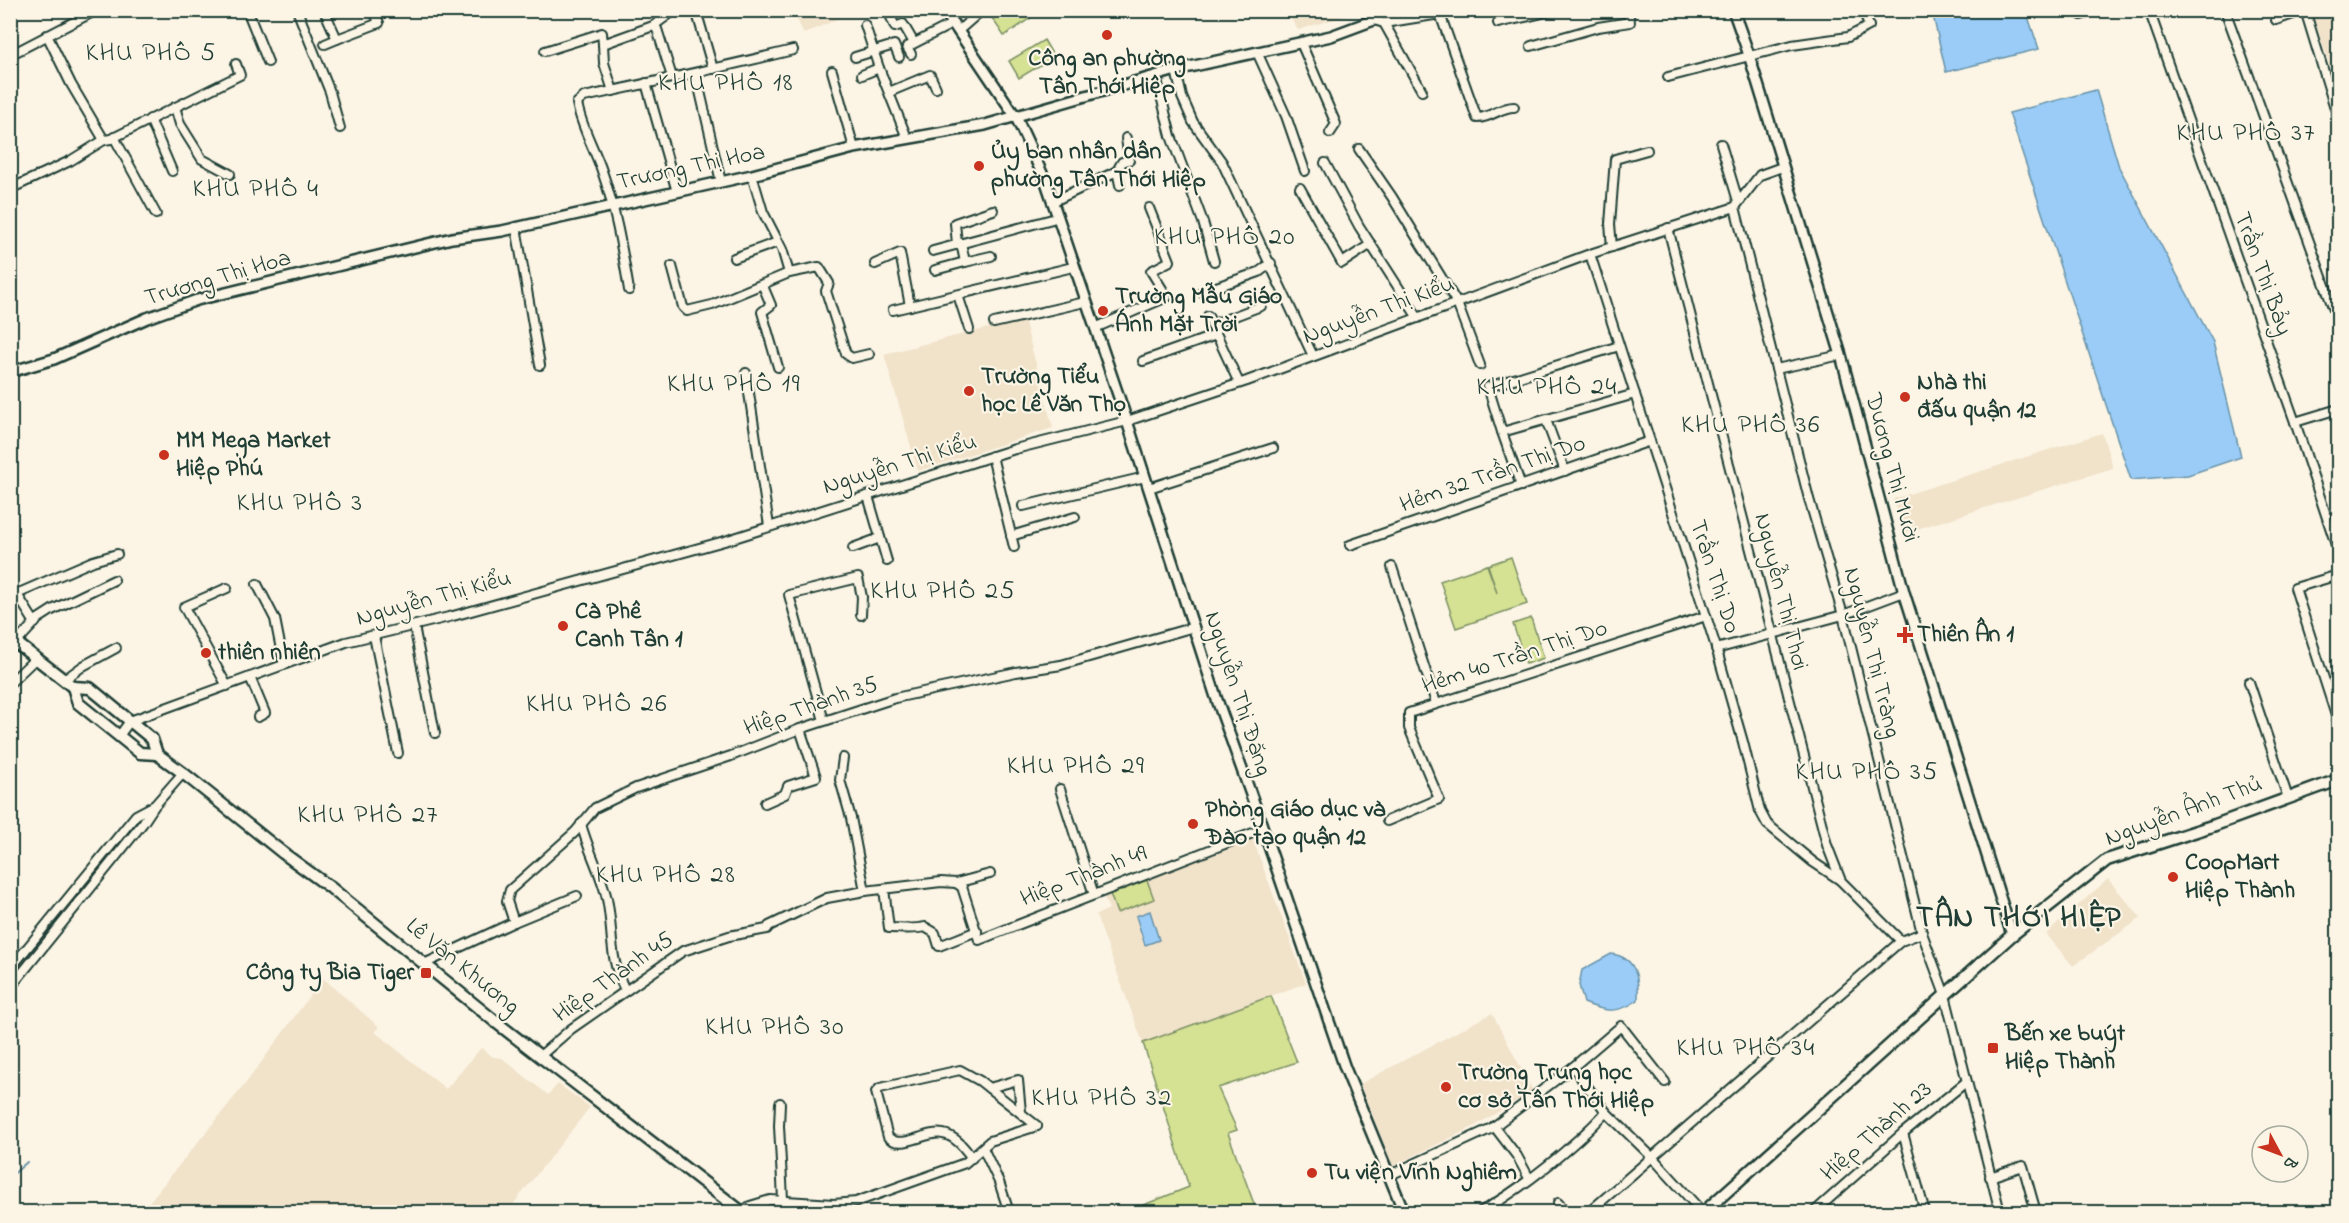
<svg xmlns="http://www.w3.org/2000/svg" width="2349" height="1223" viewBox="0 0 2349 1223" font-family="'Indie Flower',sans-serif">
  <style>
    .built { fill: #f1e2ca }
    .green { fill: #d5e193; stroke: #7a8f64; stroke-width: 1.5 }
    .water { fill: #9accf7; stroke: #6993a9; stroke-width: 1.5 }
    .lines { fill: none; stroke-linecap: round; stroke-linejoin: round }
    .stream { stroke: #6993a9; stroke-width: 2 }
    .minor-casing { stroke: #1f3d34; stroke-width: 12 }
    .tertiary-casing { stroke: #1f3d34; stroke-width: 14 }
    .secondary-casing { stroke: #1f3d34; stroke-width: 15 }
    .minor { stroke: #fcf5e5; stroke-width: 8 }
    .tertiary { stroke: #fcf5e5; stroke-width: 9 }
    .secondary { stroke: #fcf5e5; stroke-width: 10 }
    .poi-dot { fill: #c8321e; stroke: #fcf5e5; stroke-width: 2 }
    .labels { text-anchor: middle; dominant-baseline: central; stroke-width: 4.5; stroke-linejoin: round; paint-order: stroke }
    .poi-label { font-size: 24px; font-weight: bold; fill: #1f3d34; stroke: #fcf5e5; text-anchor: start }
    .street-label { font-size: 24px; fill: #1f3d34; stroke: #fcf5e5 }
    .neighbourhood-label { font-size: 26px; letter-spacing: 1.5px; fill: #1f3d34; stroke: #fcf5e5 }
    .district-label { font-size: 30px; font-weight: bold; letter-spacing: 1.5px; fill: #1f3d34; stroke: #fcf5e5 }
  </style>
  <rect width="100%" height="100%" fill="#fcf5e5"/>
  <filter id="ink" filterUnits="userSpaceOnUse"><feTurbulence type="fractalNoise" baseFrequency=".0167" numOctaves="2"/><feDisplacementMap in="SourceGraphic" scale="12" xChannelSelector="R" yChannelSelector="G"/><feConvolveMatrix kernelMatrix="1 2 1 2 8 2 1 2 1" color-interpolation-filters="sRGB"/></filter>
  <g filter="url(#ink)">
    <g class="built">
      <polygon points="793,11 855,11 804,34"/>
      <polygon points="1286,11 1360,11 1298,30"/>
      <polygon points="2331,11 2338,11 2338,90 2313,16"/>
      <polygon points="1024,319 1053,428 918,471 884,354"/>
      <polygon points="2102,433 2113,468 1904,533 1893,499"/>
      <polygon points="1252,837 1306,983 1143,1043 1096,915 1109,909 1104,897"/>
      <polygon points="2108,879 2141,918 2073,966 2046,934"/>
      <polygon points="323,978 379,1027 375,1032 446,1089 481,1048 493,1057 502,1058 548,1095 558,1084 590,1107 507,1212 141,1212 246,1083"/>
      <polygon points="1492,1013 1533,1091 1473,1127 1393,1166 1360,1084"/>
    </g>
    <g class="green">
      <polygon points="1005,10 1037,11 1038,13 1004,36 992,18"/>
      <polygon points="1044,40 1054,57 1019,78 1009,61"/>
      <polygon points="1511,557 1527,604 1456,628 1440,581 1487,565 1497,593 1488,565"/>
      <polygon points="1531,618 1544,658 1526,664 1513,624"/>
      <polygon points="1147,880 1154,899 1117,913 1110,894"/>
      <polygon points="1271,996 1297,1062 1218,1088 1237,1130 1228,1133 1257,1212 1126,1212 1189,1187 1143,1043"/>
    </g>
    <g class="water">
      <polygon points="1932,11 2026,11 2039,49 1946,72"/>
      <polygon points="2096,90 2119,167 2213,342 2241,457 2188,475 2131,480 2009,113"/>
      <polygon points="1150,911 1159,940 1145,945 1136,916"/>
      <path d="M1611,954c26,3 28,25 27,46 -20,14 -32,12 -54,3l-5,-18 3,-15z"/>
    </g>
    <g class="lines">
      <polyline class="stream" points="10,1177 27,1162"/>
      <defs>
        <g id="minor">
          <polyline points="247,10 268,62"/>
          <polyline points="297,10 330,92 340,128"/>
          <polyline points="324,10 337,39 379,23 374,10"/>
          <polyline points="696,10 713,69"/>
          <polyline points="888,10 895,27 903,24 914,43"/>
          <polyline points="2075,10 2081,15 2100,10"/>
          <polyline points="2149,10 2295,422 2338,551"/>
          <polyline points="2225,10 2338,321"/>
          <polyline points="2305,10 2338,118"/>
          <path d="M1374,20l10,3 56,-9 37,104c14,0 23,-11 37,-11"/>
          <polyline points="2276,20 2305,10"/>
          <polyline points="1384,23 1422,91"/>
          <path d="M1498,23c19,-5 36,-7 55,-13"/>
          <polyline points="865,25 879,68"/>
          <polyline points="653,26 675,10"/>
          <polyline points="958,31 982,10"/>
          <polyline points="47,35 71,84 104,140 111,139 240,75 236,64"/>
          <polyline points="1301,43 1336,124 1330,133"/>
          <polyline points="325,44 337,39"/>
          <polyline points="603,44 604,63 613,91"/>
          <polyline points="1531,46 1598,27 1630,22 1628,10"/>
          <polyline points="545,51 602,33 603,44 653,26 657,29 672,77"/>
          <polyline points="1257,52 1286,116 1305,171"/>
          <polyline points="911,54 907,47 952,24"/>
          <polyline points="10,55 97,10"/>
          <polyline points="855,57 894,45 899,57"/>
          <polyline points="1176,70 1182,97 1193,122 1222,162 1313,356"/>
          <polyline points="832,71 854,148"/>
          <polyline points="696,74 721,182"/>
          <polyline points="862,75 879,68 907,138"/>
          <polyline points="1156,76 1171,136 1203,222 1214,261"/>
          <polyline points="1668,77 1792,45 1848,37 1869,26 1863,10"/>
          <polyline points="646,83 677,192"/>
          <polyline points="889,92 930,75 936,88"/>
          <polyline points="175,107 180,124 202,159 230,174"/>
          <polyline points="150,119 172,171"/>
          <polyline points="114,137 156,214"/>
          <polyline points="1721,144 1738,201"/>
          <polyline points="1359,149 1392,197 1457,303 1480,365"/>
          <polyline points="1325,163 1359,226 1418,318"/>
          <polyline points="1117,171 1122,162 1129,160 1126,138"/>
          <polyline points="752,175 763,212 782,249 789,273"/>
          <polyline points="1300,188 1342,263 1371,244"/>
          <polyline points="10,189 70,161 104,140"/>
          <polyline points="1052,202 1117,171 1120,185"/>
          <polyline points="1735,207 1809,499 1843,615 1922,933 1945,995 2000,1212"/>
          <polyline points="516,227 540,365"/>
          <polyline points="1668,228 1827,845 1841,881 1901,941"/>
          <polyline points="957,244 955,223 993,210"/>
          <polyline points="1612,247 1610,224 1615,159 1647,150"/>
          <polyline points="933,251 1056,218"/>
          <polyline points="1590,254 1715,644 1743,742 1760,811 1767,824 1813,862 1840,880"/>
          <polyline points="734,258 778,242"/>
          <polyline points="965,262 991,256"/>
          <polyline points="875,264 900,253 910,306"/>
          <polyline points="672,266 683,307 687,311 712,305 789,273 819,267 829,283 826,291 846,354 852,358 869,354"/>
          <polyline points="935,270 965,262 961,243"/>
          <polyline points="763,286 771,305 762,312 778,367"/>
          <path d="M629,290c-7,-42 -14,-83 -28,-122 -8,-22 -20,-42 -24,-65l7,-6c70,-15 139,-30 209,-47"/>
          <polyline points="1202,292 1259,272 1271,263"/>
          <polyline points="958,295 969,329"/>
          <polyline points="893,310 1073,267"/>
          <polyline points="1208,316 1239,383"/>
          <polyline points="994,323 1085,302"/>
          <polyline points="1211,325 1261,306"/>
          <polyline points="1095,328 1167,297 1151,271 1170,261 1149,208"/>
          <polyline points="1619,346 1488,387 1502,432 1635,394"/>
          <polyline points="1143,361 1216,335"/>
          <polyline points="1776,369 1841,355"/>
          <polyline points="746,373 769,526"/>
          <polyline points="1546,420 1565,471"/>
          <polyline points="2295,422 2338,409"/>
          <polyline points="1502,432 1521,486"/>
          <polyline points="992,456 1014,547"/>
          <polyline points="1149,488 1273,448"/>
          <polyline points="868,496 887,561"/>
          <polyline points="1023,506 1145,477"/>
          <polyline points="1011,536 1075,517"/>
          <polyline points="1350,545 1650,441"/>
          <polyline points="853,548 880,538"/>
          <polyline points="1392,567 1436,703"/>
          <polyline points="2338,575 2295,588 2338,722"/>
          <polyline points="257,584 275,619 284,665"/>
          <polyline points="35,623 18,596 19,593 93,561 117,554"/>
          <polyline points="414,626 435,733"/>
          <polyline points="374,636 398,753"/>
          <polyline points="16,643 38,619 52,610 114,580"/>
          <polyline points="1716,649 1843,615 1904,592"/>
          <polyline points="250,677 265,713 258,717"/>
          <polyline points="64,680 83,666 116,648"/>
          <polyline points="2249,682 2288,798"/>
          <polyline points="10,683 36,658"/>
          <polyline points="227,686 184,607 227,588"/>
          <polyline points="824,721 789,595 858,578 862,597 861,615"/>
          <polyline points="119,736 130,721 346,642 453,616 728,540 1015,449 1127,421 1247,381 1590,254 1735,207 1760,175 1782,167"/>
          <polyline points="843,758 840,780 851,818 865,891"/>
          <polyline points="1060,789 1094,895"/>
          <polyline points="765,803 785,794 788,786 816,777 800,729"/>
          <polyline points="1387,821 1439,799 1409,728 1409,713 1706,616"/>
          <path d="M581,824c7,26 20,49 26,75 7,34 1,57 18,91"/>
          <polyline points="956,883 962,887 979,940 1263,829"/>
          <path d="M884,889l5,39c12,0 23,2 36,-1l10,6 4,13 38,-15"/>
          <polyline points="514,922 507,901 510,890 575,832 595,808 636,788 731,756 800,729 895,698 1016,672 1061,665 1194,627"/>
          <polyline points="424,964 514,922 577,896"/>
          <polyline points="10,969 136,815 153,806"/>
          <polyline points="10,988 143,823 155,805 183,773"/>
          <polyline points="540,1056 571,1029 683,951 729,936 767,929 769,926 827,898 865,891 941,882 956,883 990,874"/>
          <polyline points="1573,1067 1606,1112 1653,1158 1702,1212"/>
          <polyline points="989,1088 1018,1080 1021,1112"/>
          <polyline points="780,1103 779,1126 783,1199"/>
          <polyline points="1494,1126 1517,1156 1529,1178"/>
          <polyline points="1903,1133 1925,1212"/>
          <polyline points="983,1148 999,1182 1008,1209"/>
          <path d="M972,1158c-7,-9 -16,-22 -29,-24 -17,-4 -41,17 -55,3l-12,-45 4,-4 80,-18 20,11 57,45"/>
          <polyline points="1390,1175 1492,1128 1573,1067 1621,1026 1665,1082"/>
          <polyline points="1990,1177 2023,1166 2036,1212"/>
          <polyline points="1558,1203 1566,1212"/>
          <polyline points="741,1212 750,1206 770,1200 834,1204 856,1202 965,1163 990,1141 1037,1126"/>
          <path d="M1480,1212c39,-21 96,-67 126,-100"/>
          <polyline points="1589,1212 1901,941 1922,933"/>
          <polyline points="1814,1212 1903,1133 1966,1082"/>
        </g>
        <g id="tertiary">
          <polyline points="944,10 1016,117 1046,182 1127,421 1216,697 1259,817 1345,1068 1404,1212"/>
          <polyline points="1733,10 1749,55 1841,355 1904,592 2012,935"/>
          <polyline points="10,372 54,359 147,318 197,300 452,238 502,231 752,175 854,148 985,125 1176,70 1331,36 1374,20 1382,10"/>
        </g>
        <g id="secondary">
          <polyline points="10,638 73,687 90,688 152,739 157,754"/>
          <polyline points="73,687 78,703 140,753 157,754 183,773 283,853 331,888 497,1023 742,1212"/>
          <polyline points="1704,1212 2012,935 2107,860 2215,825 2338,780"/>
        </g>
      </defs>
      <use href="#minor" class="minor-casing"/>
      <use href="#tertiary" class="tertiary-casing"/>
      <use href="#secondary" class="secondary-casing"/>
      <use href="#minor" class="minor"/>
      <use href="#tertiary" class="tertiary"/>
      <use href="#secondary" class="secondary"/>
    </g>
  </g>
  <g class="poi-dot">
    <circle cx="1107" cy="35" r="6"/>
    <circle cx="979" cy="166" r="6"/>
    <circle cx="1103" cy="311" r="6"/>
    <circle cx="969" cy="391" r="6"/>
    <circle cx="1905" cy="397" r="6"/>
    <circle cx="164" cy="455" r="6"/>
    <circle cx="563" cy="626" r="6"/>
    <path d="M1902 626h6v6h6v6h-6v6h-6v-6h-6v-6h6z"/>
    <circle cx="206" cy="653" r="6"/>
    <circle cx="1193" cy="824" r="6"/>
    <circle cx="2173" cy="877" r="6"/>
    <rect x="420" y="967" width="12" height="12" rx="3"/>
    <rect x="1987" y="1042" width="12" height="12" rx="3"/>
    <circle cx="1446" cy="1087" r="6"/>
    <circle cx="1312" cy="1173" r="6"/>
  </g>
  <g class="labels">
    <g class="poi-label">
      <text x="1107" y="59" text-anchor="middle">Công an phường<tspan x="1107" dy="28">Tân Thới Hiệp</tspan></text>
      <text x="991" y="152">Ủy ban nhân dân<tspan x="991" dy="28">phường Tân Thới Hiệp</tspan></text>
      <text x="1115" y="297">Trường Mẫu Giáo<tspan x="1115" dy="28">Ánh Mặt Trời</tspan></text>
      <text x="981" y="377">Trường Tiểu<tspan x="981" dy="28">học Lê Văn Thọ</tspan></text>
      <text x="1917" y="383">Nhà thi<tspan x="1917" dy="28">đấu quận 12</tspan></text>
      <text x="176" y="441">MM Mega Market<tspan x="176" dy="28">Hiệp Phú</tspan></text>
      <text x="575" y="612">Cà Phê<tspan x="575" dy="28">Canh Tân 1</tspan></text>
      <text x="1917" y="635">Thiên Ân 1</text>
      <text x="218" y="653">thiên nhiên</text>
      <text x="1205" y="810">Phòng Giáo dục và<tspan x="1205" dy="28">Đào tạo quận 12</tspan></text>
      <text x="2185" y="863">CoopMart<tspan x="2185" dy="28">Hiệp Thành</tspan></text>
      <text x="414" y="973" text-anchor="end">Công ty Bia Tiger</text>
      <text x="2005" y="1034">Bến xe buýt<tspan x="2005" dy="28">Hiệp Thành</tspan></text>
      <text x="1458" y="1073">Trường Trung học<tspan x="1458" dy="28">cơ sở Tân Thới Hiệp</tspan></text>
      <text x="1324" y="1173">Tu viện Vĩnh Nghiêm</text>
    </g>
    <g class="street-label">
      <text transform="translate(691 168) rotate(-12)">Trương Thị Hoa</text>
      <text transform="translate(2262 274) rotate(70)">Trần Thị Bảy</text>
      <text transform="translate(218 279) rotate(-16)">Trương Thị Hoa</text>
      <text transform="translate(1379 311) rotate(-20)">Nguyễn Thị Kiểu</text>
      <text transform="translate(900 465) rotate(-17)">Nguyễn Thị Kiểu</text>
      <text transform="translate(1891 468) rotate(75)">Dương Thị Mười</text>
      <text transform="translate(1493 475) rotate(-19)">Hẻm 32 Trần Thị Do</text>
      <text transform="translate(1714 577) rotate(72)">Trần Thị Do</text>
      <text transform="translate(1780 592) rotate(76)">Nguyễn Thị Thơi</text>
      <text transform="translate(434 599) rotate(-15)">Nguyễn Thị Kiểu</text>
      <text transform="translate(1871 653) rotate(76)">Nguyễn Thị Tràng</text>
      <text transform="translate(1515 658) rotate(-18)">Hẻm 40 Trần Thị Do</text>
      <text transform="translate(1237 694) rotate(72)">Nguyễn Thị Đặng</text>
      <text transform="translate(811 707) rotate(-19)">Hiệp Thành 35</text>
      <text transform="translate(2184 812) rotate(-20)">Nguyễn Ảnh Thủ</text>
      <text transform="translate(1084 877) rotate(-21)">Hiệp Thành 49</text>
      <text transform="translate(462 967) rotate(39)">Lê Văn Khương</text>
      <text transform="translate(614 978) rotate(-35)">Hiệp Thành 45</text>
      <text transform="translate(1877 1132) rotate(-41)">Hiệp Thành 23</text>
    </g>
    <g class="neighbourhood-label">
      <text x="151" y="54">KHU PHỐ 5</text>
      <text x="726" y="84">KHU PHỐ 18</text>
      <text x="2246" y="134">KHU PHỐ 37</text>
      <text x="256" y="190">KHU PHỐ 4</text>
      <text x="1225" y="238">KHU PHỐ 20</text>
      <text x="734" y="385">KHU PHỐ 19</text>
      <text x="1547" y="388">KHU PHỐ 24</text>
      <text x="1751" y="426">KHU PHỐ 36</text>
      <text x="300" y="504">KHU PHỐ 3</text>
      <text x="943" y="592">KHU PHỐ 25</text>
      <text x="597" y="705">KHU PHỐ 26</text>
      <text x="1076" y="767">KHU PHỐ 29</text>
      <text x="1867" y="773">KHU PHỐ 35</text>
      <text x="368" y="816">KHU PHỐ 27</text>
      <text x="666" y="876">KHU PHỐ 28</text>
      <text x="775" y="1028">KHU PHỐ 30</text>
      <text x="1746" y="1049">KHU PHỐ 34</text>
      <text x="1102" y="1099">KHU PHỐ 32</text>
    </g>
    <g class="district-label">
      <text x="2019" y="919">TÂN THỚI HIỆP</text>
    </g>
  </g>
  <rect width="2349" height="1223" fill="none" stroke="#fcf5e5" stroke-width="36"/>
  <rect x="18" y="18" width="2313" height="1187" fill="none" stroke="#1f3d34" stroke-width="2" filter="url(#ink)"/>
  <g transform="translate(2280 1154) rotate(131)"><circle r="28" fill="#fcf5e5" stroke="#a4ab9e" stroke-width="1.5"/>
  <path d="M0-4.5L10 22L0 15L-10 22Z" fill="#c8321e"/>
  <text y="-9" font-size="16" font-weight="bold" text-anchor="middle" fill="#1f3d34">B</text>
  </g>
</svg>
